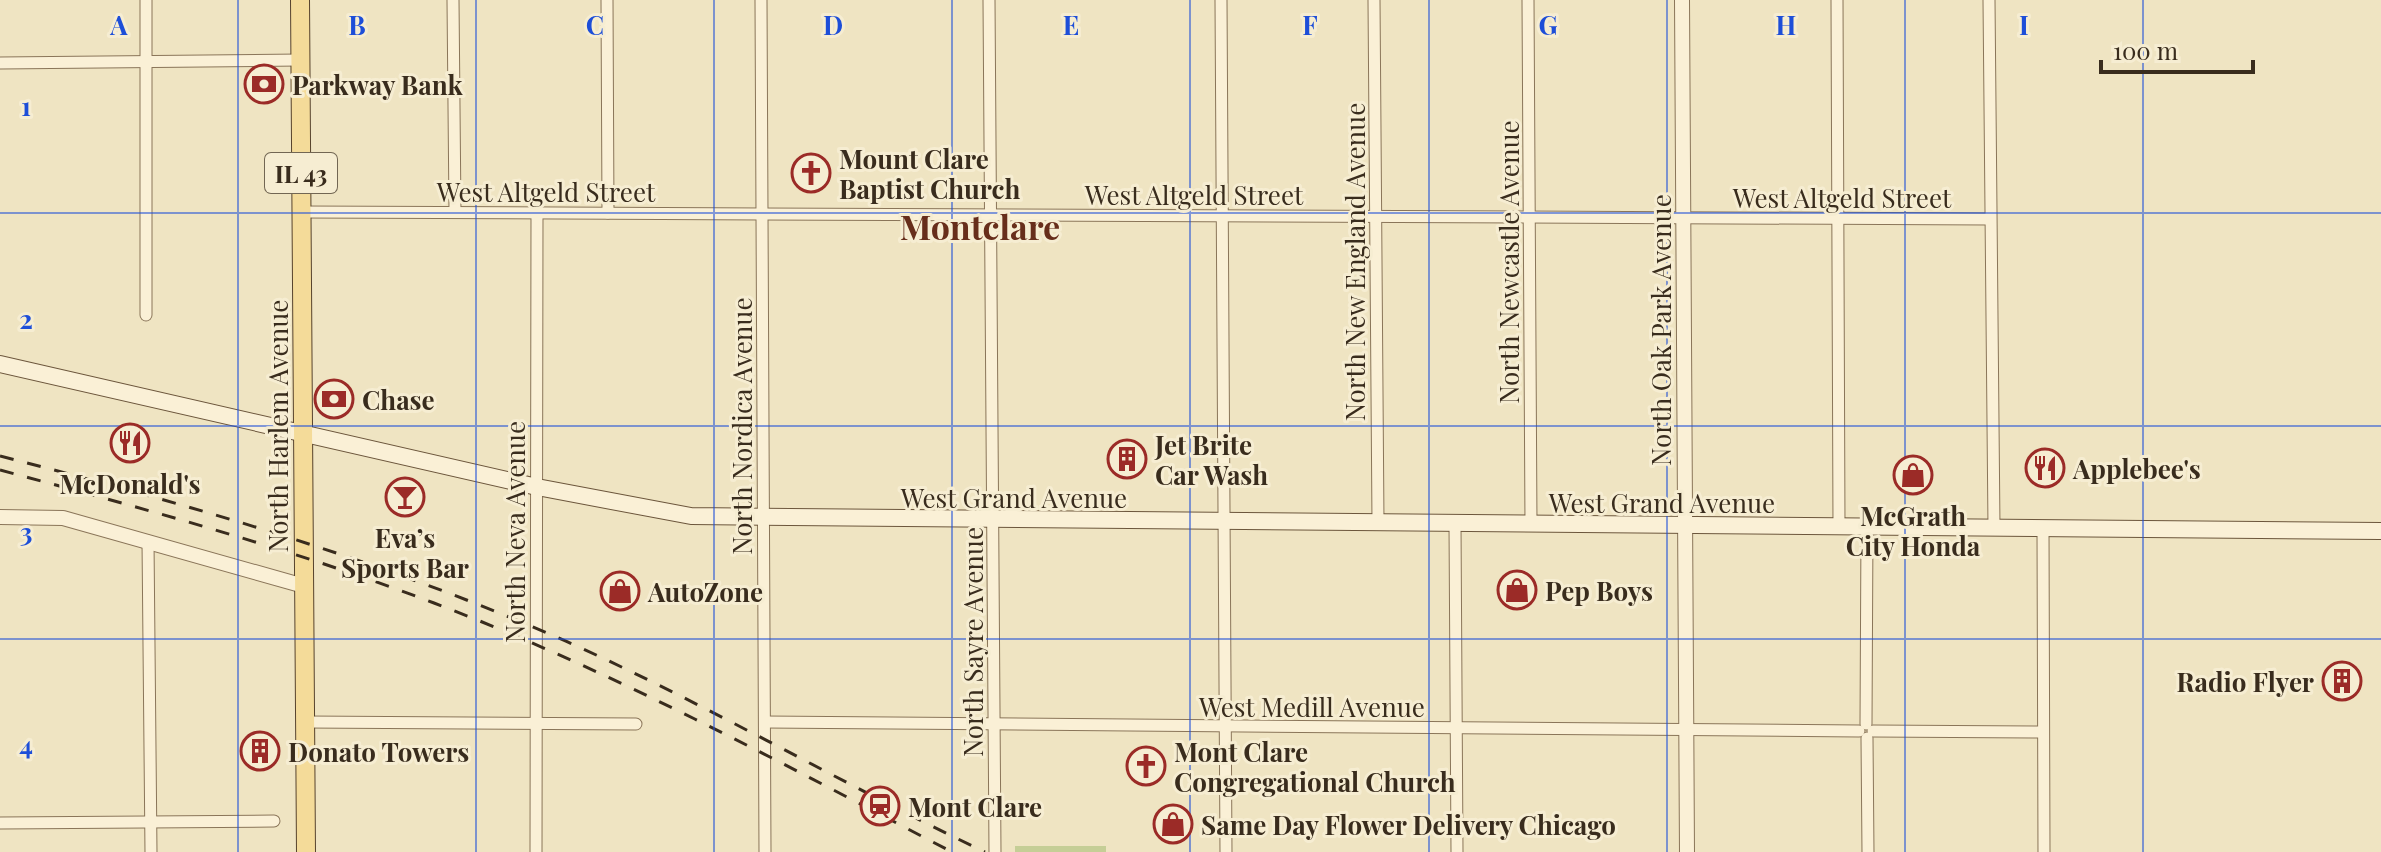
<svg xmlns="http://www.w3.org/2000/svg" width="2381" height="852" viewBox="0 0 2381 852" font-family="'Playfair Display',serif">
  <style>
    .green { fill: #c5ce96 }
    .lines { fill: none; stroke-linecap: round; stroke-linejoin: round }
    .minor-casing { stroke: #8a7559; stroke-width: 13 }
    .tertiary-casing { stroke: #8a7559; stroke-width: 16 }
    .secondary-casing { stroke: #6c563c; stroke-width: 18 }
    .primary-casing { stroke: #57432d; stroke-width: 20 }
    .minor { stroke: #faf0d6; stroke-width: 11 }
    .tertiary { stroke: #faf0d6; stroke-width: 14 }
    .secondary { stroke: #faf0d6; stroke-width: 16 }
    .primary { stroke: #f4db99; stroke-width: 18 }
    .rail { stroke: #392c1d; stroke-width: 3; stroke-dasharray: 14 14; stroke-linecap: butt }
    .grid { fill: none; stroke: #1d4ed8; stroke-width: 2; stroke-opacity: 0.55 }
    .labels { text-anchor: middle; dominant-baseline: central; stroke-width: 6; stroke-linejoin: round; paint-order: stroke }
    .shield { fill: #f6edd2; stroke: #726653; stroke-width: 2 }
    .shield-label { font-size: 24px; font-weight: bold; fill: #392c1d }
    .poi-label { font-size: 26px; font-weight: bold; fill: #392c1d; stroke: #f6edd2; text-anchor: start }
    .street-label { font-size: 26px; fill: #392c1d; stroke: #f6edd2 }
    .district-label { font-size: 34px; font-weight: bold; fill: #672e1b; stroke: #f6edd2 }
    .grid-label { font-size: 26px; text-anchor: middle; font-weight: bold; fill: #1d4ed8; stroke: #f6edd2; stroke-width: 6; stroke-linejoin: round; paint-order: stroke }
  </style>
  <rect width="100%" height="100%" fill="#efe4c2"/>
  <rect class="green" x="1015" y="846" width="91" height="6"/>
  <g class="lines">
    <defs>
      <g id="minor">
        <polyline points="453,0 455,212"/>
        <polyline points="607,0 608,213"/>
        <polyline points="761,0 765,852"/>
        <polyline points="989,0 995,852"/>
        <polyline points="1221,0 1226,852"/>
        <polyline points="1374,0 1378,523"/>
        <polyline points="1528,0 1531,525"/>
        <polyline points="1837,0 1839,527"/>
        <polyline points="1989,0 1994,528"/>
        <polyline points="0,63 300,60"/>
        <polyline points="301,212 1990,219"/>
        <polyline points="146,315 146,0"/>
        <polyline points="1455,524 1457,852"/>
        <polyline points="2043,529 2044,852"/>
        <polyline points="148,541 151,852"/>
        <polyline points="305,722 636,724"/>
        <polyline points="765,722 1859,731"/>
        <polyline points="1866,724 1867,527"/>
        <polyline points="1873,731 2043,732"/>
        <polyline points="1867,738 1868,852"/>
        <polyline points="0,823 274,821"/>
        <polyline points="536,852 537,213"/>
      </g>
      <g id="tertiary">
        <polyline points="1682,0 1687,852"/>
        <polyline points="0,517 63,518 304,586"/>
      </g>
      <polyline id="secondary" points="0,364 537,487 691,516 2381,531"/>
      <polyline id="primary" points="300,0 306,852"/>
    </defs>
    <use href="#minor" class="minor-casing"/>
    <use href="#tertiary" class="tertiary-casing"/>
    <use href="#secondary" class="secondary-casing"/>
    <use href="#primary" class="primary-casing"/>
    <use href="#minor" class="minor"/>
    <use href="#tertiary" class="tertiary"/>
    <use href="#secondary" class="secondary"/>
    <use href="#primary" class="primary"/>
    <g class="rail">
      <path d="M0,456c188,48 374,102 552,179 148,65 288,148 433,217"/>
      <path d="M0,470c146,39 292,79 434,133 179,68 349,161 518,249"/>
    </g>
  </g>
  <path class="grid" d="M238,0v852M476,0v852M714,0v852M952,0v852M1190,0v852M1429,0v852M1667,0v852M1905,0v852M2143,0v852M0,213h2381M0,426h2381M0,639h2381"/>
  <defs>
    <symbol id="bank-ring" viewBox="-11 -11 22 22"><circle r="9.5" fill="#f6edd2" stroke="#9b2b27" stroke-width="1.5"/><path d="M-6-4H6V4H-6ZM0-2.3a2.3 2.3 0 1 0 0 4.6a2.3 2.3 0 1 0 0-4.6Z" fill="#9b2b27"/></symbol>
    <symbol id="church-ring" viewBox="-11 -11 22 22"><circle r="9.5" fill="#f6edd2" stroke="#9b2b27" stroke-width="1.5"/><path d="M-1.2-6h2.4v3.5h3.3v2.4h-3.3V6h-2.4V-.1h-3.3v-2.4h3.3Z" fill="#9b2b27"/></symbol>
    <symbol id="restaurant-ring" viewBox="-11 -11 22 22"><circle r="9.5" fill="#f6edd2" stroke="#9b2b27" stroke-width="1.5"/><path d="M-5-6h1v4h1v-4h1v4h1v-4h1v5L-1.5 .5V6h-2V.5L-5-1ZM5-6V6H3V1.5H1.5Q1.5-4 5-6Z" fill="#9b2b27"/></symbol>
    <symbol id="building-ring" viewBox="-11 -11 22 22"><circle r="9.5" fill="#f6edd2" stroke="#9b2b27" stroke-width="1.5"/><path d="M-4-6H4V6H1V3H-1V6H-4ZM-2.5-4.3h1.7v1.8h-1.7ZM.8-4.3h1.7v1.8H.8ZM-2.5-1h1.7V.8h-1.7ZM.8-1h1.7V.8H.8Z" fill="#9b2b27"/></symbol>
    <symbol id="shop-ring" viewBox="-11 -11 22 22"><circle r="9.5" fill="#f6edd2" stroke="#9b2b27" stroke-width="1.5"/><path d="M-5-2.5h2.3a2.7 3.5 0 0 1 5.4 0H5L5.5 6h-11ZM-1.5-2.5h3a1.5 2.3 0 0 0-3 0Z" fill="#9b2b27"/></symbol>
    <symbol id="bar-ring" viewBox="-11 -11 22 22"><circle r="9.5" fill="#f6edd2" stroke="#9b2b27" stroke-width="1.5"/><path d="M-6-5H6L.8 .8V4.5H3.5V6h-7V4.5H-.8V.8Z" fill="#9b2b27"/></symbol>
    <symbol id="station-ring" viewBox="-11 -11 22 22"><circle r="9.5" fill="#f6edd2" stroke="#9b2b27" stroke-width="1.5"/><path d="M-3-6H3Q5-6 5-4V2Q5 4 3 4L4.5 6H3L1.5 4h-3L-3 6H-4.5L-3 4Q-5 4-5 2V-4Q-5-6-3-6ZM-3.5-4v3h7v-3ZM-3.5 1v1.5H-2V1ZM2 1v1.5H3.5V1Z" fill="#9b2b27"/></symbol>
  </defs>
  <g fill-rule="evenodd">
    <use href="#bank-ring" x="242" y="62" width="44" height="44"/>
    <use href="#church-ring" x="789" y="151" width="44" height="44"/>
    <use href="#bank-ring" x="312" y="377" width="44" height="44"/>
    <use href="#restaurant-ring" x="108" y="421" width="44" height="44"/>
    <use href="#building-ring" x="1105" y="437" width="44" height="44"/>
    <use href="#restaurant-ring" x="2023" y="446" width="44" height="44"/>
    <use href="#shop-ring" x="1891" y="453" width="44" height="44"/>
    <use href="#bar-ring" x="383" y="475" width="44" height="44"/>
    <use href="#shop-ring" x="1495" y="568" width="44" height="44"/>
    <use href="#shop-ring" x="598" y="569" width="44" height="44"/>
    <use href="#building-ring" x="2320" y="659" width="44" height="44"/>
    <use href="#building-ring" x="238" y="729" width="44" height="44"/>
    <use href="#church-ring" x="1124" y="744" width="44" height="44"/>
    <use href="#station-ring" x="858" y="784" width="44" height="44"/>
    <use href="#shop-ring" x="1151" y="802" width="44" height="44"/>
  </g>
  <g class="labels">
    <rect class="shield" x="265" y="153" width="72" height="40" rx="6"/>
    <g class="shield-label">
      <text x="301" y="173">IL 43</text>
    </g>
    <g class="poi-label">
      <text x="292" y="84">Parkway Bank</text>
      <text x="839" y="158">Mount Clare<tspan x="839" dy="30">Baptist Church</tspan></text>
      <text x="362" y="399">Chase</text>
      <text x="1155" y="444">Jet Brite<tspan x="1155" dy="30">Car Wash</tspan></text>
      <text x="2073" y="468">Applebee's</text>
      <text x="130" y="483" text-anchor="middle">McDonald's</text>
      <text x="1913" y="515" text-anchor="middle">McGrath<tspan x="1913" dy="30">City Honda</tspan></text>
      <text x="405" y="537" text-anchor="middle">Eva’s<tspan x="405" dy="30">Sports Bar</tspan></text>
      <text x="1545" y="590">Pep Boys</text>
      <text x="648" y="591">AutoZone</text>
      <text x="2314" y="681" text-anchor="end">Radio Flyer</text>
      <text x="288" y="751">Donato Towers</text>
      <text x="1174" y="751">Mont Clare<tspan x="1174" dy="30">Congregational Church</tspan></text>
      <text x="908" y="806">Mont Clare</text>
      <text x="1201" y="824">Same Day Flower Delivery Chicago</text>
    </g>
    <g class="street-label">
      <text x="546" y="191">West Altgeld Street</text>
      <text x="1194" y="194">West Altgeld Street</text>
      <text x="1842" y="197">West Altgeld Street</text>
      <text transform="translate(1354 262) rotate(-90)">North New England Avenue</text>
      <text transform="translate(1508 262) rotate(-90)">North Newcastle Avenue</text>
      <text transform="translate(1660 330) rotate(-90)">North Oak Park Avenue</text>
      <text transform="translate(277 426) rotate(-90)">North Harlem Avenue</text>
      <text transform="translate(741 426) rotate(-90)">North Nordica Avenue</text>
      <text x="1014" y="497">West Grand Avenue</text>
      <text x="1662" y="502">West Grand Avenue</text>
      <text transform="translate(514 532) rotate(-90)">North Neva Avenue</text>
      <text transform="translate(972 642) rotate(-90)">North Sayre Avenue</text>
      <text x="1312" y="706">West Medill Avenue</text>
    </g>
    <g class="district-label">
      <text x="980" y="226">Montclare</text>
    </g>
  </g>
  <g class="grid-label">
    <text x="119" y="35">A</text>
    <text x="357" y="35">B</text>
    <text x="595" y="35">C</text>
    <text x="833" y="35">D</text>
    <text x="1071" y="35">E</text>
    <text x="1310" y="35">F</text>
    <text x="1548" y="35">G</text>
    <text x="1786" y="35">H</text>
    <text x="2024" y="35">I</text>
    <text x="26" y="116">1</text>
    <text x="26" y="329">2</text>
    <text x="26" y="542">3</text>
    <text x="26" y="755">4</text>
  </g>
  <path d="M2101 60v12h152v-12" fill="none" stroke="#392c1d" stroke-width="4"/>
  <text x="2113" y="60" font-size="24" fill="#392c1d" stroke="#f6edd2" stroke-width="6" paint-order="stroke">100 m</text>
</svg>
